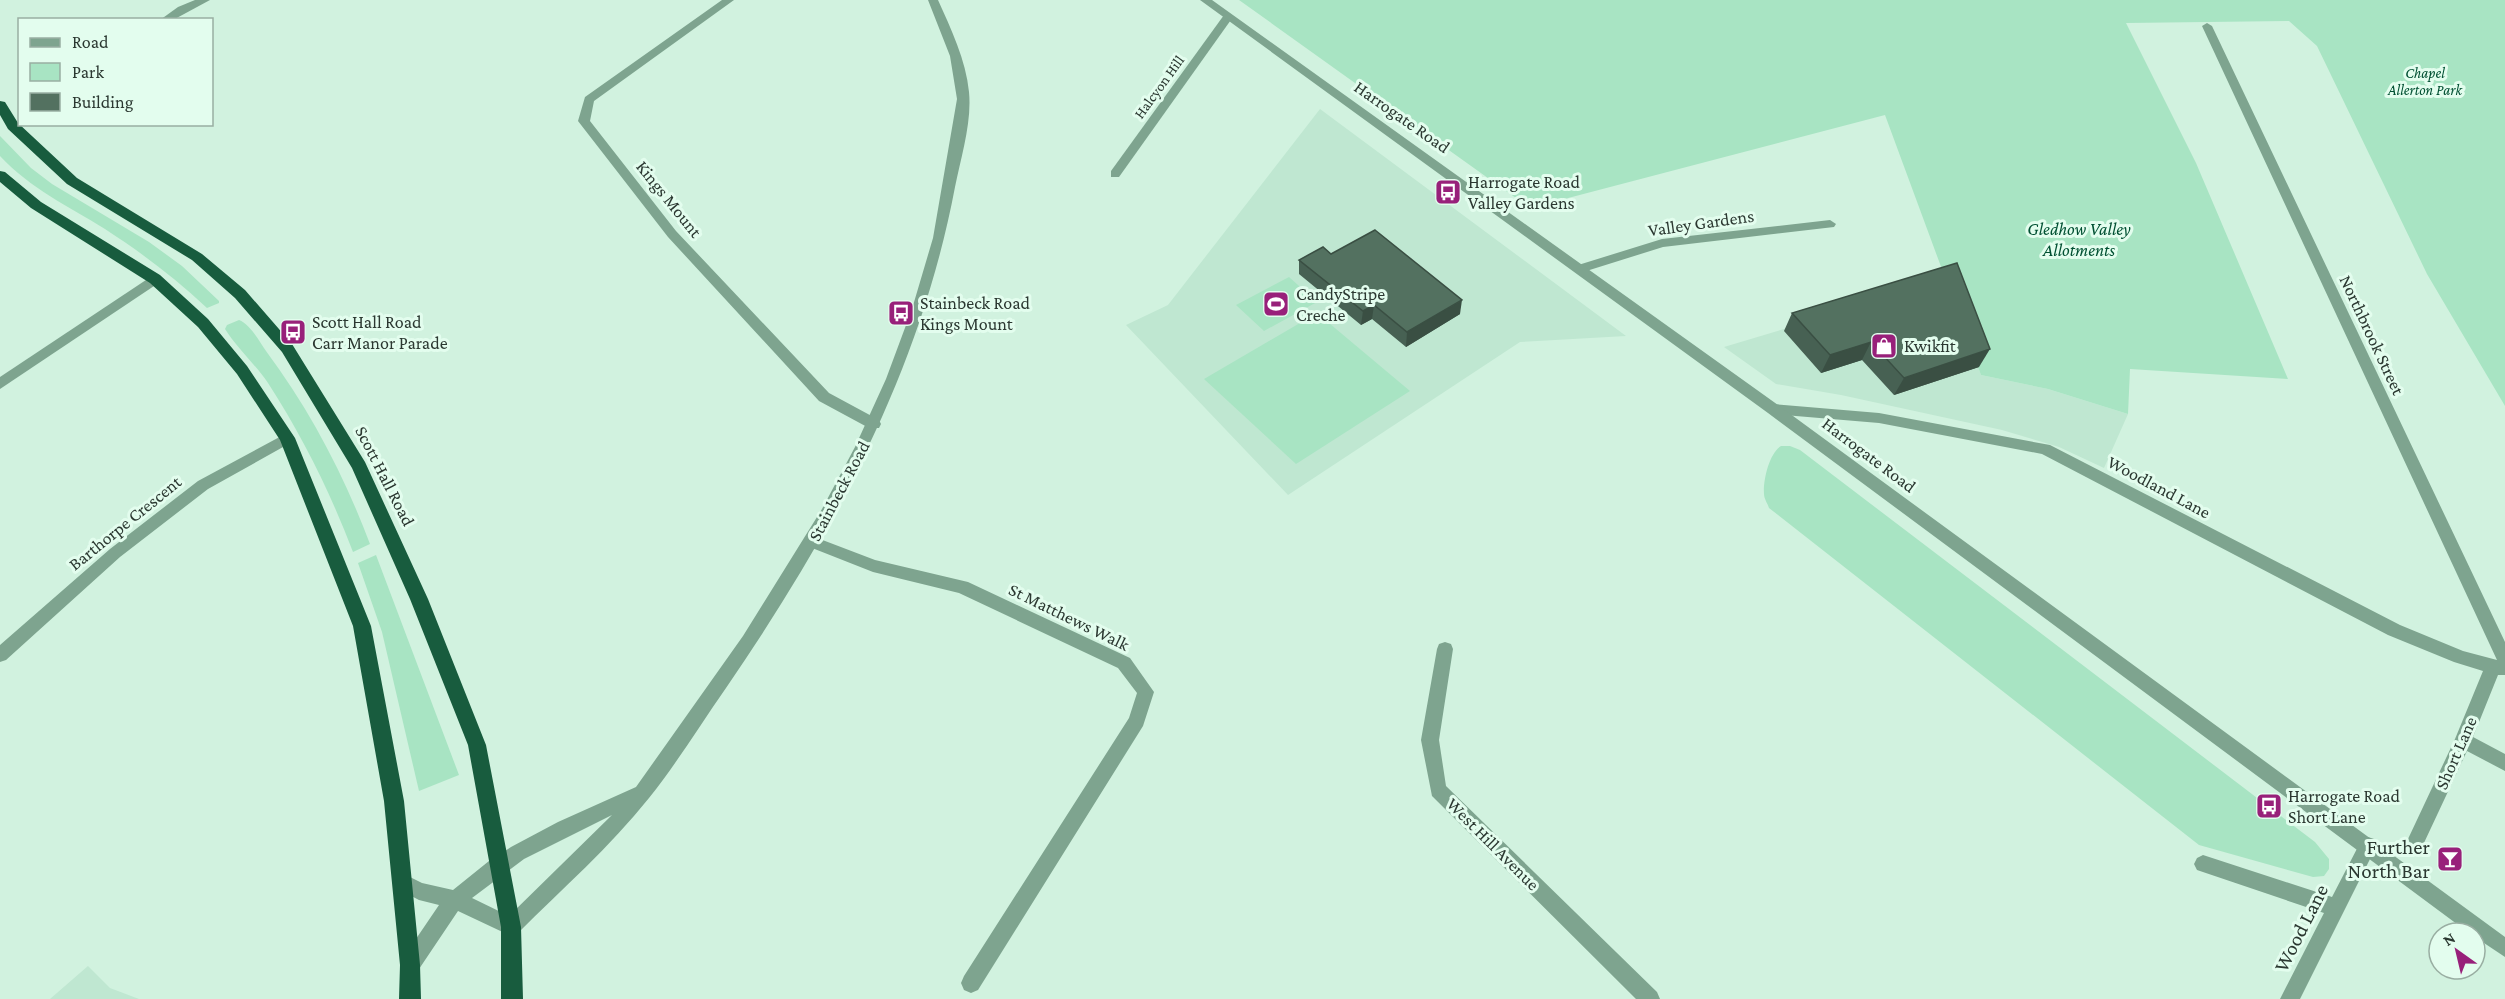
<svg xmlns="http://www.w3.org/2000/svg" width="2505" height="999" viewBox="0 0 2505 999" font-family="'Crimson Pro',serif">
  <style>
    .built { fill: #bfe7d1 }
    .green { fill: #a8e4c3 }
    .lines { fill: none; stroke-linecap: round; stroke-linejoin: round }
    .minor { fill: #7ea48f; fill-rule: evenodd }
    .tertiary { fill: #7ea48f; fill-rule: evenodd }
    .trunk { fill: #185c3e; fill-rule: evenodd }
    .wall { fill: #476153 }
    .shaded-wall { fill: #3a4f43 }
    .building { fill: #537160; stroke: #3a4f43; stroke-width: 1.5 }
    .labels { text-anchor: middle; dominant-baseline: central; stroke-width: 6; stroke-linejoin: round; paint-order: stroke }
    .far-park-label { font-size: 15px; font-style: italic; fill: #005032; stroke: #e3fdee }
    .far-street-label { font-size: 15px; fill: #2b3831; stroke: #e3fdee }
    .street-label { font-size: 18px; fill: #2b3831; stroke: #e3fdee }
    .poi-label { font-size: 18px; fill: #2b3831; stroke: #e3fdee; text-anchor: start }
    .park-label { font-size: 18px; font-style: italic; fill: #005032; stroke: #e3fdee }
    .near-poi-label { font-size: 21px; fill: #2b3831; stroke: #e3fdee; text-anchor: end }
    .near-street-label { font-size: 21px; fill: #2b3831; stroke: #e3fdee }
  </style>
  <rect width="100%" height="100%" fill="#d1f2df"/>
  <g class="built">
    <polygon points="1320,109 1626,336 1520,342 1288,495 1126,325 1168,305"/>
    <polygon points="1947,280 1981,375 2048,389 2128,414 2104,468 2059,447 2002,430 1841,395 1776,384 1724,347"/>
    <polygon points="88,966 110,988 139,999 50,999"/>
  </g>
  <g class="green">
    <polygon points="1239,0 2505,0 2505,406 2427,274 2317,46 2289,21 2126,23 2196,163 2288,379 2130,369 2128,414 2048,389 1981,375 1885,115 1530,208"/>
    <path d="M0,136l31,32 21,16 97,58 33,24 37,35v2l-12,5c-32,-30 -65,-55 -102,-79 -37,-23 -74,-40 -105,-73z"/>
    <polygon points="1289,277 1317,302 1264,331 1236,305"/>
    <polygon points="1317,313 1410,391 1296,464 1204,379"/>
    <path d="M239,320c11,4 20,21 27,31 44,59 78,124 104,193l-17,8c-23,-60 -50,-115 -85,-169 -13,-19 -31,-35 -43,-54l2,-4z"/>
    <path d="M1781,446h9l10,4 515,392 14,17v10l-5,7 -11,1 -114,-32 -430,-337c-1,-4 -5,-9 -5,-14 -1,-13 5,-41 17,-48z"/>
    <polygon points="376,555 459,775 419,791 382,632 358,563"/>
  </g>
  <g class="lines">
    <g class="minor">
      <polygon points="195,0 210,0 173,20 160,20 178,7"/>
      <polygon points="722,0 734,0 594,101 590,121 676,231 829,393 879,420 881,424 879,428 869,428 819,401 668,237 578,121 585,97"/>
      <polygon points="1228,14 1233,17 1119,177 1111,177 1111,171 1224,15"/>
      <polygon points="2207,23 2212,26 2505,642 2505,675 2498,675 2473,737 2505,754 2505,771 2467,751 2423,845 2417,847 2411,845 2408,839 2455,739 2483,671 2454,662 2388,635 2042,454 1879,423 1773,414 1766,409 1773,404 1879,413 2050,445 2400,625 2463,651 2497,660 2202,26"/>
      <polygon points="1830,220 1836,224 1834,227 1663,247 1580,273 1573,269 1575,266 1662,239"/>
      <polygon points="155,274 162,279 160,282 0,389 0,377"/>
      <polygon points="287,433 292,434 294,438 292,442 208,489 120,557 6,660 0,662 0,645 110,549 198,481"/>
      <polygon points="812,536 875,560 968,582 1130,658 1154,692 1143,726 978,990 971,993 964,990 961,983 964,976 1129,718 1137,693 1118,668 959,593 873,572 807,546 804,542 807,538"/>
      <polygon points="1445,642 1451,644 1453,649 1439,740 1446,786 1657,992 1660,999 1636,999 1432,796 1421,740 1437,649 1439,644"/>
      <polygon points="2368,837 2374,839 2377,845 2300,999 2280,999 2324,913 2197,870 2194,864 2197,858 2203,855 2332,897 2362,839"/>
    </g>
    <g class="tertiary">
      <path d="M928,0h10c13,29 28,60 31,92 3,30 -8,65 -14,95 -35,186 -123,346 -229,501 -26,37 -49,75 -77,110 -39,49 -87,91 -131,135l-7,3 -53,-25 -41,61 -7,2 -7,-2 -3,-7 3,-7 36,-53 -20,-5 -23,-12 -3,-6 3,-6 6,-3 20,10 31,7 36,-29 22,-14 47,-25 78,-35 107,-151 79,-127 33,-62 31,-68 26,-70 21,-71 24,-139 -7,-43zM612,815l-103,101 -37,-18 52,-39z"/>
      <polygon points="1200,0 1212,0 1778,405 2505,937 2505,957 2475,937 2475,933 2469,933 1768,413"/>
    </g>
    <g class="trunk">
      <polygon points="0,101 5,102 18,123 77,178 202,254 245,290 292,344 365,462 428,599 486,745 521,927 523,999 501,999 501,927 468,745 410,599 352,468 282,352 235,298 192,260 67,184 8,129 0,115"/>
      <polygon points="0,171 5,172 41,202 160,275 208,319 247,366 295,438 371,626 404,801 420,965 421,999 399,999 400,965 384,801 353,626 280,440 237,374 198,327 150,283 31,208 0,182"/>
    </g>
  </g>
  <g class="wall">
    <polygon points="1299,260 1460,314 1406,347 1372,319 1361,325 1299,274"/>
    <polygon points="1792,313 1979,367 1894,395 1862,360 1821,373 1784,331"/>
  </g>
  <g class="shaded-wall">
    <polygon points="1462,300 1460,314 1406,347 1407,332"/>
    <polygon points="1374,305 1372,319 1361,325 1363,311"/>
    <polygon points="1871,342 1862,360 1821,373 1830,355"/>
    <polygon points="1990,349 1979,367 1894,395 1904,378"/>
  </g>
  <g class="building">
    <polygon points="1375,230 1462,300 1407,332 1374,305 1363,311 1299,260 1323,247 1331,254"/>
    <polygon points="1957,263 1990,349 1904,378 1871,342 1830,355 1792,313"/>
  </g>
  <defs>
    <symbol id="bus-square" viewBox="-11 -11 22 22"><rect x="-9" y="-9" width="18" height="18" rx="4" fill="#98207a" stroke="#e3fdee"/><path d="M-5-6H5V4H4V6H2V4H-2V6H-4V4H-5ZM-3.5-4V0h7V-4ZM-3.5 1.2v1.5H-2V1.2ZM2 1.2v1.5H3.5V1.2Z" fill="#fff"/></symbol>
    <symbol id="stadium-square" viewBox="-11 -11 22 22"><rect x="-9" y="-9" width="18" height="18" rx="4" fill="#98207a" stroke="#e3fdee"/><path d="M0-5a6.5 5 0 1 0 0 10a6.5 5 0 1 0 0-10ZM-3.5-1.8h7v3.6h-7Z" fill="#fff"/></symbol>
    <symbol id="shop-square" viewBox="-11 -11 22 22"><rect x="-9" y="-9" width="18" height="18" rx="4" fill="#98207a" stroke="#e3fdee"/><path d="M-5-2.5h2.3a2.7 3.5 0 0 1 5.4 0H5L5.5 6h-11ZM-1.5-2.5h3a1.5 2.3 0 0 0-3 0Z" fill="#fff"/></symbol>
    <symbol id="bar-square" viewBox="-11 -11 22 22"><rect x="-9" y="-9" width="18" height="18" rx="4" fill="#98207a" stroke="#e3fdee"/><path d="M-6-5H6L.8 .8V4.5H3.5V6h-7V4.5H-.8V.8Z" fill="#fff"/></symbol>
  </defs>
  <g fill-rule="evenodd">
    <use href="#bus-square" x="1433" y="177" width="30" height="30"/>
    <use href="#stadium-square" x="1261" y="289" width="30" height="30"/>
    <use href="#bus-square" x="886" y="298" width="30" height="30"/>
    <use href="#bus-square" x="278" y="317" width="30" height="30"/>
    <use href="#shop-square" x="1869" y="331" width="30" height="30"/>
    <use href="#bus-square" x="2254" y="791" width="30" height="30"/>
    <use href="#bar-square" x="2435" y="844" width="30" height="30"/>
  </g>
  <g class="labels">
    <g class="far-park-label">
      <text x="2425" y="73">Chapel<tspan x="2425" dy="17">Allerton Park</tspan></text>
    </g>
    <g class="far-street-label">
      <text transform="translate(1159 87) rotate(-54)">Halcyon Hill</text>
    </g>
    <g class="street-label">
      <text transform="translate(1402 117) rotate(35)">Harrogate Road</text>
      <text transform="translate(669 199) rotate(51)">Kings Mount</text>
      <text transform="translate(1701 223) rotate(-8)">Valley Gardens</text>
      <text transform="translate(2372 335) rotate(65)">Northbrook Street</text>
      <text transform="translate(1869 455) rotate(37)">Harrogate Road</text>
      <text transform="translate(385 476) rotate(63)">Scott Hall Road</text>
      <text transform="translate(2159 487) rotate(28)">Woodland Lane</text>
      <text transform="translate(839 491) rotate(-62)">Stainbeck Road</text>
      <text transform="translate(125 523) rotate(-39)">Barthorpe Crescent</text>
      <text transform="translate(1069 617) rotate(26)">St Matthews Walk</text>
      <text transform="translate(2456 753) rotate(-66)">Short Lane</text>
      <text transform="translate(1493 844) rotate(45)">West Hill Avenue</text>
    </g>
    <g class="poi-label">
      <text x="1468" y="182">Harrogate Road<tspan x="1468" dy="21">Valley Gardens</tspan></text>
      <text x="1296" y="294">CandyStripe<tspan x="1296" dy="21">Creche</tspan></text>
      <text x="920" y="303">Stainbeck Road<tspan x="920" dy="21">Kings Mount</tspan></text>
      <text x="312" y="322">Scott Hall Road<tspan x="312" dy="21">Carr Manor Parade</tspan></text>
      <text x="1904" y="346">Kwikfit</text>
      <text x="2288" y="796">Harrogate Road<tspan x="2288" dy="21">Short Lane</tspan></text>
    </g>
    <g class="park-label">
      <text x="2079" y="229">Gledhow Valley<tspan x="2079" dy="21">Allotments</tspan></text>
    </g>
    <g class="near-poi-label">
      <text x="2430" y="847">Further<tspan x="2430" dy="24">North Bar</tspan></text>
    </g>
    <g class="near-street-label">
      <text transform="translate(2301 928) rotate(-63)">Wood Lane</text>
    </g>
  </g>
  <rect x="18" y="18" width="195" height="108" fill="#e3fdee" stroke="#99aea2" stroke-width="1.5"/>
  <rect x="30" y="38" width="30" height="9" fill="#7ea48f" stroke="#99aea2" stroke-width="1.5"/>
  <text x="72" y="48" font-size="18" fill="#2b3831">Road</text>
  <rect x="30" y="63" width="30" height="18" fill="#a8e4c3" stroke="#99aea2" stroke-width="1.5"/>
  <text x="72" y="78" font-size="18" fill="#2b3831">Park</text>
  <rect x="30" y="93" width="30" height="18" fill="#537160" stroke="#99aea2" stroke-width="1.5"/>
  <text x="72" y="108" font-size="18" fill="#2b3831">Building</text>
  <g transform="translate(2457 951) rotate(326)"><circle r="28" fill="#e3fdee" stroke="#99aea2" stroke-width="1.5"/>
  <path d="M0-4.5L10 22L0 15L-10 22Z" fill="#98207a"/>
  <text y="-9" font-size="16" font-weight="bold" text-anchor="middle" fill="#2b3831">N</text>
  </g>
</svg>
